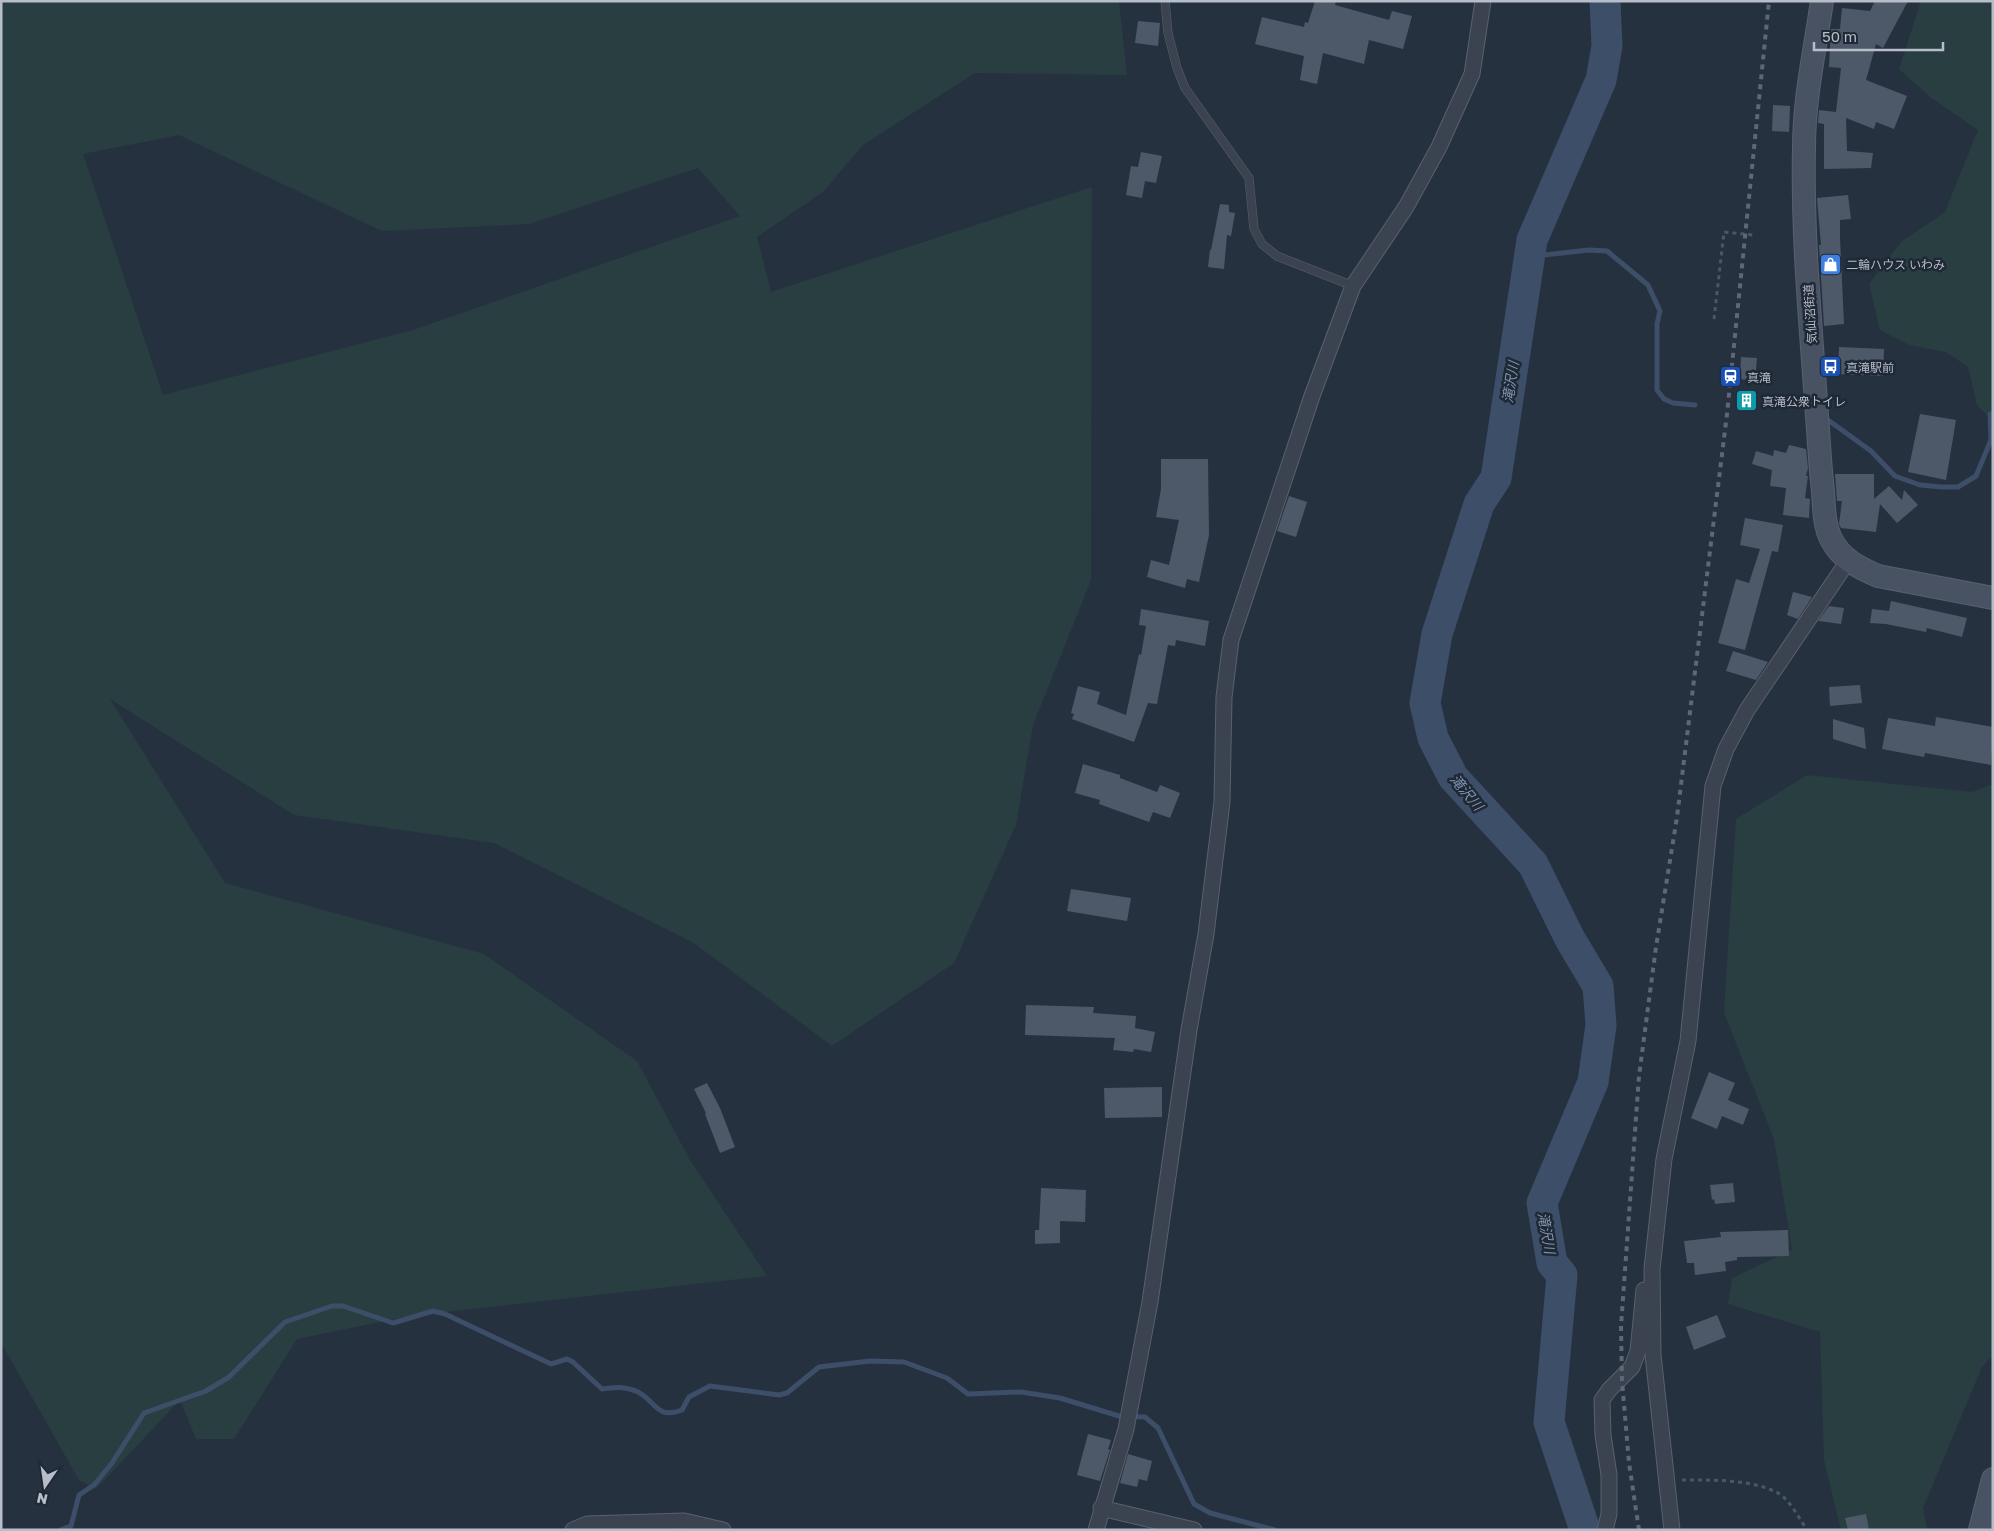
<svg xmlns="http://www.w3.org/2000/svg" width="1994" height="1531" viewBox="0 0 1994 1531" font-family="'Golos Text','Noto Sans JP',sans-serif">
  <style>
    .green { fill: #293e41; fill-rule: evenodd }
    .lines { fill: none; stroke-linecap: round; stroke-linejoin: round }
    .stream { stroke: #3d4e68; stroke-width: 5 }
    .river { stroke: #3d4e68; stroke-width: 31 }
    .building { fill: #4d5869 }
    .lane-casing { stroke: #58616d; stroke-width: 9 }
    .street-casing { stroke: #58616d; stroke-width: 17 }
    .secondary-casing { stroke: #58616d; stroke-width: 24 }
    .path { stroke: #475b5e; stroke-width: 3; stroke-dasharray: 4 4; stroke-linecap: butt }
    .lane { stroke: #3b4350; stroke-width: 8 }
    .street { stroke: #3b4350; stroke-width: 15 }
    .secondary { stroke: #495263; stroke-width: 22 }
    .rail { stroke: #5d6777; stroke-width: 4; stroke-dasharray: 5 5; stroke-linecap: butt }
    .labels { text-anchor: middle; dominant-baseline: central; stroke-width: 5; stroke-linejoin: round; paint-order: stroke }
    .poi-label { font-size: 12px; fill: #b7beca; stroke: #1f2835; text-anchor: start }
    .street-label { font-size: 12px; fill: #b7beca; stroke: #1f2835 }
    .water-label { font-size: 14px; font-style: italic; fill: #8094b1; stroke: #1f2835 }
  </style>
  <rect width="100%" height="100%" fill="#263140"/>
  <g class="green">
    <path d="M1,1h1118l8,74 -152,-2 -112,72 -40,47 -66,45 14,55 321,-105 -1,393 -58,145 -17,100 -62,138 -122,83 -138,-103 -200,-100 -200,-28 -184,-116 115,184 259,71 153,107 53,99 77,116 -358,40 -112,23 -63,100h-38l-16,-39 -84,89 -17,-9 -78,-137zM179,135l203,96 147,-7 169,-56 42,48 -327,114 -250,65 -80,-241z"/>
    <polygon points="1921,1 1993,1 1993,421 1977,405 1968,367 1946,352 1909,345 1880,330 1869,284 1901,242 1945,212 1978,130 1930,97 1899,69"/>
    <polygon points="1807,775 1972,792 1993,784 1993,1355 1982,1367 1923,1508 1927,1530 1841,1530 1824,1460 1820,1332 1728,1304 1732,1278 1792,1250 1774,1139 1724,1013 1736,819"/>
  </g>
  <g class="lines">
    <g class="stream">
      <polyline points="1527,272 1544,255 1589,250 1607,251 1648,285 1660,311 1657,324 1657,390 1664,399 1673,403 1695,405"/>
      <polyline points="1828,420 1871,451 1895,476 1920,485 1942,487 1958,487 1976,476 1991,440 1990,414 1993,413"/>
      <path d="M60,1530l11,-4 8,-31 15,-10 18,-22 32,-50 62,-22 23,-14 56,-55 47,-16h11l50,17 40,-12 12,3 106,50 16,-5 6,3 29,27c13,-2 23,-3 36,3 18,9 18,28 44,18l7,-13 21,-11 69,9 8,-2 32,-26 51,-6 34,1 43,16 21,16 53,-2 39,6 59,18 26,1 13,11 36,76 16,9 65,17"/>
    </g>
    <polyline class="river" points="1585,1530 1549,1422 1562,1275 1552,1263 1542,1203 1593,1082 1601,1025 1598,986 1570,939 1533,864 1453,777 1433,738 1425,703 1437,634 1479,504 1496,478 1532,240 1601,80 1607,46 1605,1"/>
  </g>
  <g class="building">
    <polygon points="1315,1 1336,1 1335,5 1389,20 1392,11 1412,16 1403,49 1369,40 1364,64 1323,53 1317,84 1300,80 1304,56 1255,44 1262,17 1304,27 1305,22 1308,23"/>
    <polygon points="1875,1 1908,1 1883,48 1876,44 1866,80 1907,96 1894,129 1876,122 1874,129 1846,118 1847,151 1873,153 1871,168 1824,169 1824,124 1818,123 1819,110 1836,112 1841,68 1829,67 1831,29 1840,29 1842,8 1870,11"/>
    <polygon points="1138,21 1160,23 1158,46 1135,43"/>
    <polygon points="1773,105 1790,106 1789,132 1772,131"/>
    <polygon points="1141,152 1162,156 1156,183 1145,181 1142,198 1126,195 1131,166 1138,167"/>
    <polygon points="1848,195 1851,219 1840,220 1840,238 1844,324 1824,326 1819,245 1821,245 1817,198"/>
    <polygon points="1220,204 1229,205 1229,212 1235,213 1231,236 1227,235 1224,269 1208,267 1210,250 1211,250"/>
    <polygon points="1839,347 1884,349 1883,376 1838,374"/>
    <polygon points="1741,357 1757,358 1755,381 1740,379"/>
    <polygon points="1920,414 1956,420 1946,480 1908,472"/>
    <polygon points="1789,445 1806,449 1808,468 1806,476 1808,476 1805,498 1810,499 1809,518 1783,515 1786,488 1770,486 1772,470 1752,464 1756,451 1773,456 1774,450 1786,453"/>
    <polygon points="1161,459 1208,459 1209,535 1199,582 1187,579 1185,588 1147,577 1151,560 1169,565 1179,520 1156,517 1161,489"/>
    <polygon points="1835,474 1874,474 1874,499 1889,486 1902,500 1904,490 1918,505 1897,523 1880,504 1876,532 1841,528 1839,524 1842,501 1837,501"/>
    <polygon points="1289,496 1307,502 1296,537 1277,531"/>
    <polygon points="1745,518 1783,525 1778,552 1772,551 1745,650 1718,643 1736,579 1749,583 1760,549 1740,545"/>
    <polygon points="1793,592 1812,597 1798,619 1787,615"/>
    <polygon points="1891,601 1967,618 1962,637 1927,628 1926,632 1886,624 1870,623 1872,609 1889,611"/>
    <polygon points="1829,606 1844,608 1841,624 1818,621"/>
    <polygon points="1141,609 1209,621 1205,646 1176,640 1175,646 1168,645 1157,704 1148,703 1134,742 1072,719 1074,714 1071,713 1078,686 1100,692 1097,704 1126,715 1139,654 1141,655 1146,626 1139,625"/>
    <polygon points="1733,651 1768,662 1756,680 1726,671"/>
    <polygon points="1860,685 1862,703 1830,706 1829,687"/>
    <polygon points="1936,717 1993,727 1991,765 1925,753 1924,757 1882,749 1888,718 1935,726"/>
    <polygon points="1833,719 1864,728 1866,749 1833,739"/>
    <polygon points="1083,764 1120,775 1120,778 1157,792 1160,785 1180,793 1170,818 1153,812 1149,822 1099,804 1100,800 1075,793"/>
    <polygon points="1071,889 1131,898 1127,921 1067,911"/>
    <polygon points="1026,1005 1094,1007 1093,1013 1136,1016 1135,1028 1155,1032 1151,1052 1134,1049 1133,1052 1113,1050 1115,1038 1025,1035"/>
    <polygon points="1709,1072 1735,1083 1728,1100 1749,1109 1743,1125 1722,1116 1717,1129 1691,1118"/>
    <polygon points="707,1083 720,1108 735,1147 720,1153 705,1114 706,1113 694,1089"/>
    <polygon points="1162,1087 1162,1117 1105,1118 1104,1088"/>
    <polygon points="1733,1183 1735,1202 1715,1204 1714,1199 1712,1200 1710,1185"/>
    <polygon points="1041,1188 1086,1190 1085,1222 1060,1221 1060,1243 1035,1244 1035,1230 1039,1230"/>
    <polygon points="1788,1230 1789,1256 1737,1257 1737,1260 1725,1262 1726,1271 1695,1275 1694,1263 1687,1263 1684,1241 1721,1237 1720,1232"/>
    <polygon points="1717,1315 1726,1337 1694,1350 1686,1327"/>
    <polygon points="1088,1434 1111,1440 1108,1449 1110,1450 1100,1481 1077,1475"/>
    <polygon points="1128,1454 1152,1461 1147,1481 1139,1479 1137,1487 1120,1483"/>
    <polygon points="1866,1514 1869,1530 1848,1530 1845,1518"/>
  </g>
  <g class="lines">
    <defs>
      <polyline id="lane" points="1165,1 1168,33 1177,68 1185,88 1249,178 1254,229 1262,244 1277,256 1353,286"/>
      <g id="street">
        <polyline points="1101,1508 1194,1530"/>
        <polyline points="573,1530 587,1524 684,1521 723,1530"/>
        <polyline points="1096,1530 1126,1429 1150,1302 1189,1030 1206,934 1222,802 1224,697 1231,640 1312,396 1353,286 1406,207 1439,147 1472,74 1483,1"/>
        <polyline points="1605,1530 1609,1514 1609,1475 1603,1435 1602,1400 1609,1390 1632,1367 1638,1351 1644,1290"/>
        <polyline points="1672,1530 1653,1355 1652,1269 1664,1159 1688,1041 1713,786 1726,749 1747,710 1848,561"/>
      </g>
      <g id="secondary">
        <path d="M1822,1c-7,49 -18,97 -18,147 -2,89 7,179 13,268 2,25 3,50 6,75 1,16 1,34 8,48 10,20 28,29 47,37l115,22"/>
        <polyline points="1980,1530 1993,1479"/>
      </g>
    </defs>
    <use href="#lane" class="lane-casing"/>
    <use href="#street" class="street-casing"/>
    <use href="#secondary" class="secondary-casing"/>
    <g class="path">
      <polyline points="1714,319 1724,232 1753,235"/>
      <path d="M1682,1480c29,0 70,-1 96,13 12,7 21,25 29,37"/>
    </g>
    <use href="#lane" class="lane"/>
    <use href="#street" class="street"/>
    <use href="#secondary" class="secondary"/>
    <polyline class="rail" points="1639,1530 1629,1463 1622,1381 1621,1326 1639,1076 1656,947 1677,817 1727,414 1769,1"/>
  </g>
  <defs>
    <symbol id="shop-square" viewBox="-11 -11 22 22"><rect x="-9" y="-9" width="18" height="18" rx="4" fill="#3f7fe0" stroke="#1f2835"/><path d="M-5-2.5h2.3a2.7 3.5 0 0 1 5.4 0H5L5.5 6h-11ZM-1.5-2.5h3a1.5 2.3 0 0 0-3 0Z" fill="#fff"/></symbol>
    <symbol id="bus-square" viewBox="-11 -11 22 22"><rect x="-9" y="-9" width="18" height="18" rx="4" fill="#1a4fb4" stroke="#1f2835"/><path d="M-5-6H5V4H4V6H2V4H-2V6H-4V4H-5ZM-3.5-4V0h7V-4ZM-3.5 1.2v1.5H-2V1.2ZM2 1.2v1.5H3.5V1.2Z" fill="#fff"/></symbol>
    <symbol id="station-square" viewBox="-11 -11 22 22"><rect x="-9" y="-9" width="18" height="18" rx="4" fill="#1a4fb4" stroke="#1f2835"/><path d="M-3-6H3Q5-6 5-4V2Q5 4 3 4L4.5 6H3L1.5 4h-3L-3 6H-4.5L-3 4Q-5 4-5 2V-4Q-5-6-3-6ZM-3.5-4v3h7v-3ZM-3.5 1v1.5H-2V1ZM2 1v1.5H3.5V1Z" fill="#fff"/></symbol>
    <symbol id="building-square" viewBox="-11 -11 22 22"><rect x="-9" y="-9" width="18" height="18" rx="4" fill="#0f9aa8" stroke="#1f2835"/><path d="M-4-6H4V6H1V3H-1V6H-4ZM-2.5-4.3h1.7v1.8h-1.7ZM.8-4.3h1.7v1.8H.8ZM-2.5-1h1.7V.8h-1.7ZM.8-1h1.7V.8H.8Z" fill="#fff"/></symbol>
  </defs>
  <g fill-rule="evenodd">
    <use href="#shop-square" x="1818" y="252" width="25" height="25"/>
    <use href="#bus-square" x="1818" y="354" width="25" height="25"/>
    <use href="#station-square" x="1718" y="364" width="25" height="25"/>
    <use href="#building-square" x="1734" y="388" width="25" height="25"/>
  </g>
  <g class="labels">
    <g class="poi-label">
      <text x="1846" y="264">二輪ハウス いわみ</text>
      <text x="1846" y="367">真滝駅前</text>
      <text x="1747" y="377">真滝</text>
      <text x="1762" y="401">真滝公衆トイレ</text>
    </g>
    <g class="street-label">
      <text transform="translate(1810 314) rotate(-94)">気仙沼街道</text>
    </g>
    <g class="water-label">
      <text transform="translate(1510 382) rotate(-81)">滝沢川</text>
      <text transform="translate(1467 792) rotate(50)">滝沢川</text>
      <text transform="translate(1547 1233) rotate(80)">滝沢川</text>
    </g>
  </g>
  <rect width="1994" height="1531" fill="none" stroke="#b7beca" stroke-width="5"/>
  <g transform="translate(45 1486) rotate(193)" stroke="#1f2835" stroke-width="4" paint-order="stroke">
  <path d="M0-4L9 19L0 12L-9 19Z" fill="#b7beca"/>
  <text y="-8" font-size="14" font-weight="bold" text-anchor="middle" fill="#b7beca">N</text>
  </g>
  <path d="M1814 42v8h129v-8" fill="none" stroke="#b7beca" stroke-width="2.5"/>
  <text x="1822" y="42" font-size="15" fill="#b7beca" stroke="#1f2835" stroke-width="4" paint-order="stroke">50 m</text>
</svg>
